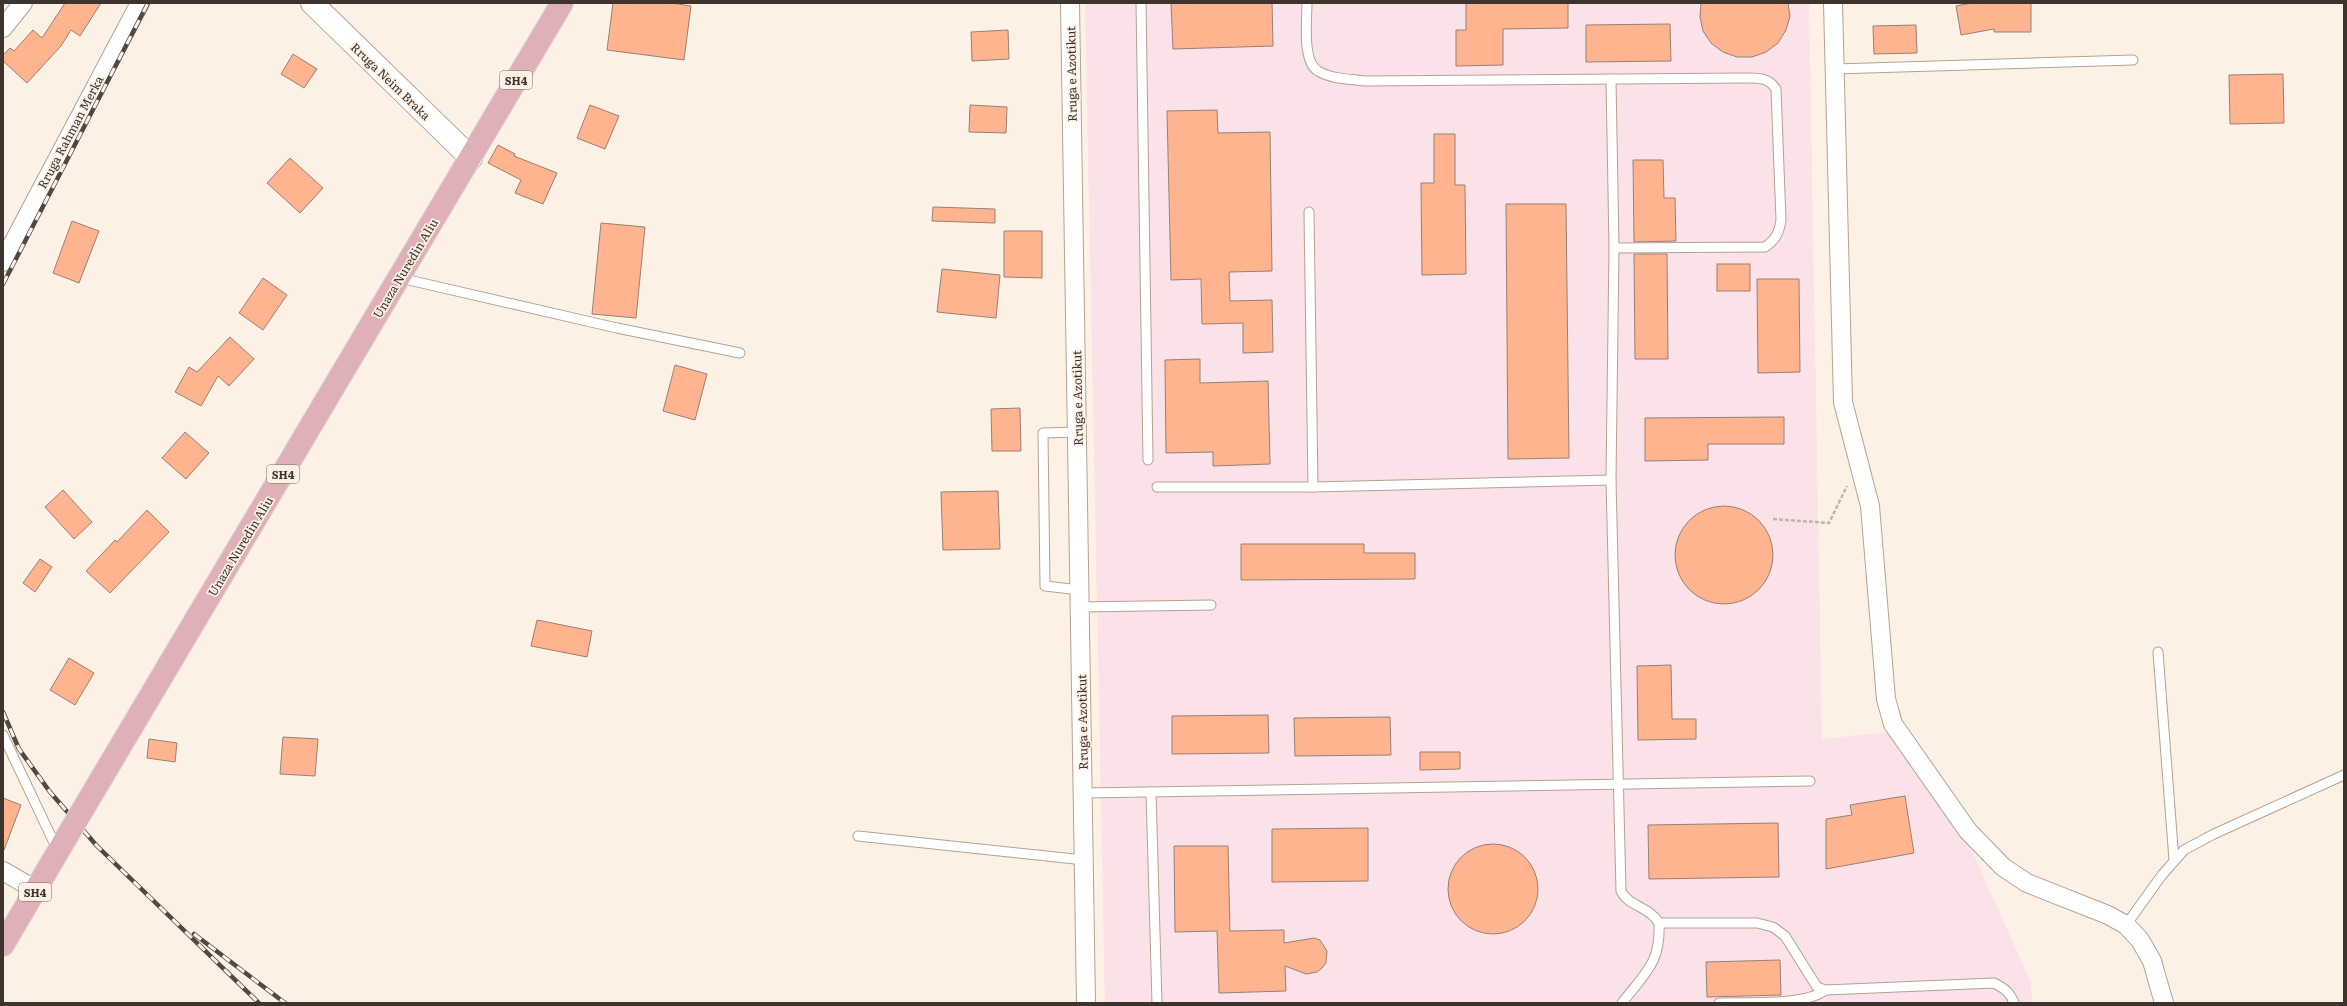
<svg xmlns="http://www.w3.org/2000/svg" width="2347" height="1006" viewBox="0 0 2347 1006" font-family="Literata,serif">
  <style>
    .industrial { fill: #fbe1e8 }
    .building { fill: #ffb48f; stroke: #978075 }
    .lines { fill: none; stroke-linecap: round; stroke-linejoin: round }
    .service-casing { stroke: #b4a290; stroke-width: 11 }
    .minor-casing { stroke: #b4a290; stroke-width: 20 }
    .tertiary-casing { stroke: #b4a290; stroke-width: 24 }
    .primary-casing { stroke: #d8d6d5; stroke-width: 24 }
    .path { stroke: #c0b5ab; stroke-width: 2.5; stroke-dasharray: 4 2; stroke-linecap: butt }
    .service { stroke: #fff; stroke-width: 9 }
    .minor { stroke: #fff; stroke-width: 18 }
    .tertiary { stroke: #fff; stroke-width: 22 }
    .primary { stroke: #e0b0b8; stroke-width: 22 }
    .rail-casing { stroke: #504841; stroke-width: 4.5 }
    .rail { stroke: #fdf1e5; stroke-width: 3; stroke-dasharray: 9; stroke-linecap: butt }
    .primary-bridge-casing { stroke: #d8d6d5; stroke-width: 24; stroke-linecap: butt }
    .primary-bridge { stroke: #e0b0b8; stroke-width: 22 }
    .labels { text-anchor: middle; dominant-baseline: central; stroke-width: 3.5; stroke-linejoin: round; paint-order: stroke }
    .shield { fill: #fdf1e5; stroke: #766d64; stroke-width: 1 }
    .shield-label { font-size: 11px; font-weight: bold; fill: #3c342d }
    .street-label { font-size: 12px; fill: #3c342d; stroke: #fdf1e5 }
  </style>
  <rect width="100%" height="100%" fill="#fdf1e5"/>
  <polygon class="industrial" points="1085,3 1809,3 1822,739 1888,732 1968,842 2031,983 2032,1003 1105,1003"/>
  <g class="building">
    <polygon points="65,3 101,3 80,36 71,30 61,46 27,83 3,61 3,55 10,48 14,51 33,30 42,38"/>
    <polygon points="613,3 672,3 691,6 684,60 607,50"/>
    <polygon points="1171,3 1272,3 1273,46 1173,49"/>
    <polygon points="1466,3 1568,3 1568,28 1503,29 1503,65 1456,66 1456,30 1466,30"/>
    <polygon points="1701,3 1788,3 1790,16 1786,30 1778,43 1766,52 1752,57 1737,57 1723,52 1711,43 1703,31 1700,17"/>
    <polygon points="1972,3 2031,3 2031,32 1994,32 1994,29 1961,35 1956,6"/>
    <polygon points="1670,24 1671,61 1586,62 1586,25"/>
    <polygon points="1916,25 1917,53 1874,54 1873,26"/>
    <polygon points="1008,30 1009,59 972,61 971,32"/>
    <polygon points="293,54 317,69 304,88 281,74"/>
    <polygon points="2283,74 2284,123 2230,124 2229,75"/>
    <polygon points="590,105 619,116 605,149 577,138"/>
    <polygon points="970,105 1007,107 1006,133 969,132"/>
    <polygon points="1217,110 1218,133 1270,132 1272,271 1229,272 1230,301 1272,300 1273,352 1243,353 1243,323 1202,324 1201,279 1171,280 1167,111"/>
    <polygon points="1434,134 1455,134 1455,185 1465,185 1466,274 1422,275 1421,183 1434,183"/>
    <polygon points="498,145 515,154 514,156 557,173 543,204 515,193 521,180 488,163"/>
    <polygon points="290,158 323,188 300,213 267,183"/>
    <polygon points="1633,160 1663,160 1664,198 1675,198 1676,241 1634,242"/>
    <polygon points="1506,204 1566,204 1569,458 1508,459"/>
    <polygon points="933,207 995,209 995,223 932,221"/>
    <polygon points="72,221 99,231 79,283 53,273"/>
    <polygon points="601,223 645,227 636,318 592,314"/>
    <polygon points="1004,231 1042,231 1042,278 1004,277"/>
    <polygon points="1634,254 1667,254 1668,359 1635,359"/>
    <rect x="1717" y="264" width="33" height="27"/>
    <polygon points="942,269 1000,275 996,318 937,312"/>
    <polygon points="263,278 287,295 263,330 239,313"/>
    <polygon points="1757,279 1799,279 1800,372 1758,373"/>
    <polygon points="230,337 254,359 229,386 218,376 201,406 175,392 189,367 197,372"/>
    <polygon points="1200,359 1200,383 1268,381 1270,464 1213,466 1213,452 1166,453 1165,360"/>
    <polygon points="675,365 707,374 695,420 663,411"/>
    <polygon points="1020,408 1021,451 992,451 991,409"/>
    <polygon points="1784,417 1784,444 1708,444 1708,460 1645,461 1645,418"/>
    <polygon points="185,432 209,453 186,479 162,458"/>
    <polygon points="63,490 92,522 74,539 45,507"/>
    <polygon points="998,491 1000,549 943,550 941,492"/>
    <circle cx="1724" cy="555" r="49"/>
    <polygon points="147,510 169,532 110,593 86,571 115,540 117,542"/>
    <polygon points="1241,544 1364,544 1364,553 1415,553 1415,579 1241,580"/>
    <polygon points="40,559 52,567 35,592 23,583"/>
    <polygon points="537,620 592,631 587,657 531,646"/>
    <polygon points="69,658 94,673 75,705 50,690"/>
    <polygon points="1671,665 1672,719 1696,719 1696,739 1638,740 1637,666"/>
    <polygon points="1268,715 1269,753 1172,754 1172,716"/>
    <polygon points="1390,717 1391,755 1295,756 1294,718"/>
    <polygon points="283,737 318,739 315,776 280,774"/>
    <polygon points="149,739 177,743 175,762 147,758"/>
    <polygon points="1420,752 1460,752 1460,769 1420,770"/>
    <polygon points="1905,796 1914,853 1826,869 1826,819 1852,815 1850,805"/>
    <polygon points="3,798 21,805 4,850 3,850"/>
    <polygon points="1778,823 1779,877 1649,879 1648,825"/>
    <polygon points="1368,828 1368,881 1272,882 1272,829"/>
    <circle cx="1493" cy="889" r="45"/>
    <polygon points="1174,846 1228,846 1230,931 1284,930 1284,943 1314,938 1320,940 1327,951 1326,963 1322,968 1317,972 1306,974 1285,966 1286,991 1219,993 1217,931 1175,932"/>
    <polygon points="1780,960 1781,995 1707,997 1706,962"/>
  </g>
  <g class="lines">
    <defs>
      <g id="service">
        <polyline points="1141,3 1148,460"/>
        <path d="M1307,3c0,17 -5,59 11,68 13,8 32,8 46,10l380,-3c14,0 24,-1 32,11l5,131c-2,14 -6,20 -16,27l-151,1"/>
        <polyline points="1835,69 2133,60"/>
        <path d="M1611,79l3,169 -3,232 10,411c8,16 28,15 38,32h98l16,4 12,9 32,51 8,3 169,-7c10,5 16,9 20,20"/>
        <polyline points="1309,212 1313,487"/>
        <polyline points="400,278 617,328 740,353"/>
        <polyline points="1077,432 1043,433 1045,586 1080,590"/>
        <polyline points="1157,487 1313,487 1611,480"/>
        <polyline points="1080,607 1211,605"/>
        <polyline points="2158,652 2174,860"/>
        <polyline points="3,735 57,849"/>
        <polyline points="1151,792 1157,1003"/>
        <polyline points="1083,793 1810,781"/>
        <polyline points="858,836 1084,860"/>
        <polyline points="2126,925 2162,875 2184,850 2214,834 2344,775"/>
        <path d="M1622,1003c23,-30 39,-40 37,-80"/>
        <path d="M1719,1003c26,-1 87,3 106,-13"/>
      </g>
      <g id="minor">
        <polyline points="1070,3 1086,1003"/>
        <polyline points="1833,3 1843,402 1870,506 1886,699 1893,724 1968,831 2003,867 2027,883 2108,915 2126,925 2140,940 2152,961 2164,1003"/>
        <polyline points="3,28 23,3"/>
        <polyline points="3,262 140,3"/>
        <polyline points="3,871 36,890"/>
      </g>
      <polyline id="tertiary" points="312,3 471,158"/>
      <g id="primary">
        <polyline points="95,789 562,3"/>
        <polyline points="3,945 66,838"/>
      </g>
    </defs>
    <use href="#service" class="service-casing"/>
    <use href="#minor" class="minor-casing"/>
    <use href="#tertiary" class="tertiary-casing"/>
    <use href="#primary" class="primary-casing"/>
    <polyline class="path" points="1773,519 1829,523 1847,486"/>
    <use href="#service" class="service"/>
    <use href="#minor" class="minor"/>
    <use href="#tertiary" class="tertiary"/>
    <use href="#primary" class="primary"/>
    <defs>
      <g id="rail">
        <polyline points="3,284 148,3"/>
        <polyline points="3,712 19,749 50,792 97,846 259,1003"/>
        <polyline points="194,934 285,1003"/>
      </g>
    </defs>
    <use href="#rail" class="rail-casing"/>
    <use href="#rail" class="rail"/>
    <defs>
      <polyline id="primary-bridge" points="66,838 95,789"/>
    </defs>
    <use href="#primary-bridge" class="primary-bridge-casing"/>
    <use href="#primary-bridge" class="primary-bridge"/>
  </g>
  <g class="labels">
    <g class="shield">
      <rect x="500" y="71" width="32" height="18" rx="3"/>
      <rect x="267" y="465" width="32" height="18" rx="3"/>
      <rect x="19" y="883" width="32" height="18" rx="3"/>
    </g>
    <g class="shield-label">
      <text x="516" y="80">SH4</text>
      <text x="283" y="474">SH4</text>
      <text x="35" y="892">SH4</text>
    </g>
    <g class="street-label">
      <text transform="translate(1071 74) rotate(-91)">Rruga e Azotikut</text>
      <text transform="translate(391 81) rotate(44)">Rruga Neim Braka</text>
      <text transform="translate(70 132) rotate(-62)">Rruga Rahman Merka</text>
      <text transform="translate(405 268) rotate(-59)">Unaza Nuredin Aliu</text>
      <text transform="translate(1077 398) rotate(-91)">Rruga e Azotikut</text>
      <text transform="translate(240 546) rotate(-59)">Unaza Nuredin Aliu</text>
      <text transform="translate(1082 722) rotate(-91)">Rruga e Azotikut</text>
    </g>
  </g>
  <rect width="2347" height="1006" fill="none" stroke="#3c342d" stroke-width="8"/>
</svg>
